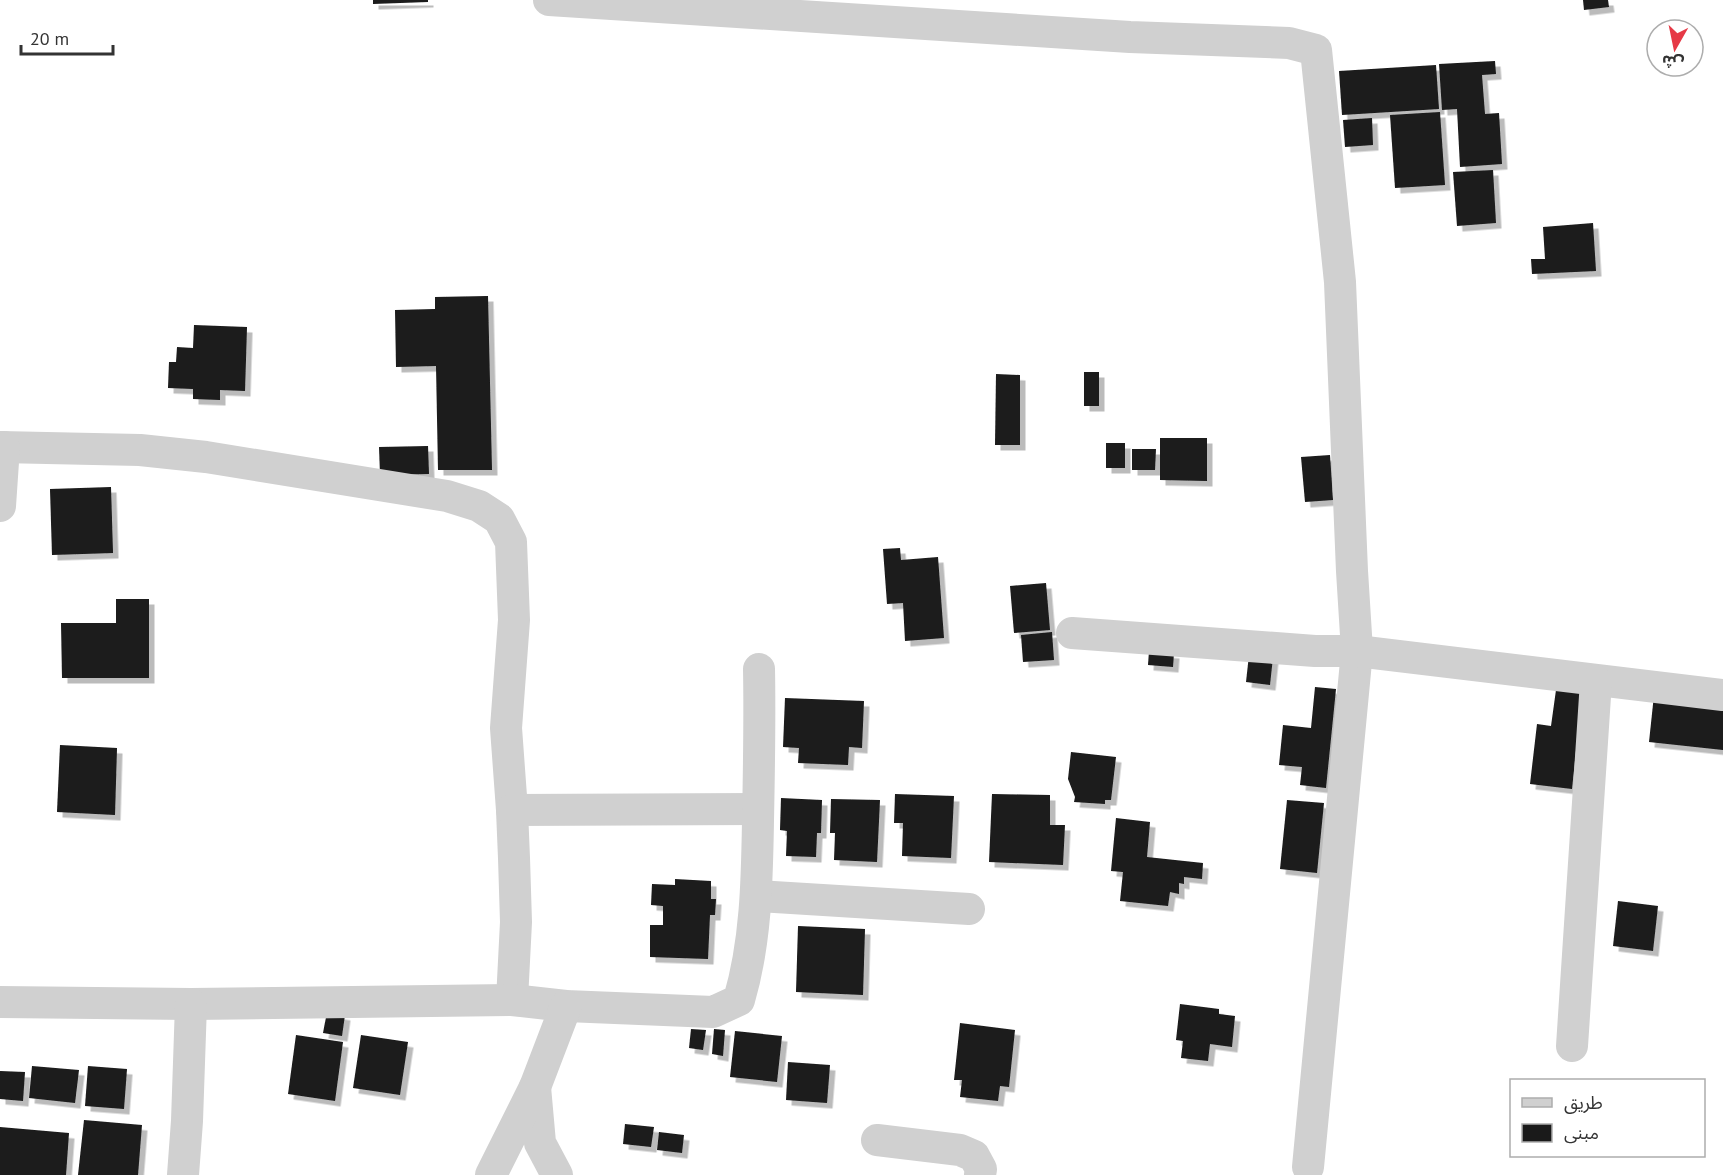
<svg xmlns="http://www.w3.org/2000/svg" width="1723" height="1175" viewBox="0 0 1723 1175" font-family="'PT Sans','Noto Sans Arabic',sans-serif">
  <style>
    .building { fill: #1a1a1a; filter: url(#shadow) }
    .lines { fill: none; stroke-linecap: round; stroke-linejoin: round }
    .street { stroke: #d0d0d0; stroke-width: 32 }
  </style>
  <defs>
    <filter id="shadow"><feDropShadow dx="5.5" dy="5.5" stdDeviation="0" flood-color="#0004"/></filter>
  </defs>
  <rect width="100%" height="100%" fill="#fff"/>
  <g class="building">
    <polygon points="373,0 428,0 428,2 373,4"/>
    <polygon points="1583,0 1608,0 1609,7 1584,10"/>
    <polygon points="1495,61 1496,74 1482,75 1485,114 1499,113 1502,164 1460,167 1457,109 1442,110 1439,64"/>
    <polygon points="1436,65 1439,109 1342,115 1339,71"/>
    <polygon points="1440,112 1445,185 1395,188 1390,115"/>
    <polygon points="1372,118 1373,145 1345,147 1343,120"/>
    <polygon points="1493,170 1496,223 1457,226 1453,172"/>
    <polygon points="1593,223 1596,271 1532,274 1531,259 1545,259 1543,227"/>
    <polygon points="488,296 492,470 438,470 436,366 396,367 395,310 435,309 435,297"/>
    <polygon points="194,325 247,327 245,391 220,390 220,400 193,399 193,389 168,388 169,362 176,362 177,347 193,348"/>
    <rect x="1084" y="372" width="15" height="34"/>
    <polygon points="996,374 1020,375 1020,445 995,445"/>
    <polygon points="1160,438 1207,438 1207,481 1160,480"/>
    <rect x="1106" y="443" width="19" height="25"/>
    <polygon points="428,446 429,474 380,475 379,447"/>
    <polygon points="1132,449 1156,449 1155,470 1132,470"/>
    <polygon points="1330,455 1333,500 1305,502 1301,457"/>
    <polygon points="111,487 113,553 52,555 50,489"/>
    <polygon points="900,548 901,560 938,557 944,638 905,641 903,603 887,604 883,549"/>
    <polygon points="1046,583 1050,630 1014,633 1010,586"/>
    <polygon points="116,599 149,599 149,678 62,678 61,623 116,623"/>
    <polygon points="1052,632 1054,660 1023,662 1021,635"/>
    <polygon points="1149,651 1174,653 1173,667 1148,665"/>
    <polygon points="1249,655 1273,657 1270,685 1246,682"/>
    <polygon points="1315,687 1336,689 1326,788 1300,785 1302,767 1279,765 1283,725 1311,728"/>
    <polygon points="1556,690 1582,693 1572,789 1530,784 1537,724 1551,726"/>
    <polygon points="1654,695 1723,703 1723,750 1649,742"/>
    <polygon points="785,698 864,701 862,748 849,747 848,765 798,763 799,748 783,747"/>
    <polygon points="60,745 117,748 115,815 57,812"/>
    <polygon points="1071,752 1116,757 1111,800 1105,800 1105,804 1074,802 1075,797 1068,779"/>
    <polygon points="895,794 954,796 951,858 902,856 903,823 894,823"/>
    <polygon points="992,794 1050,795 1050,825 1065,825 1063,865 989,862"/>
    <polygon points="781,798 822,800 821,833 817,833 816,857 786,856 787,831 780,830"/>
    <polygon points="831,799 880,800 877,862 834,860 835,833 830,833"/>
    <polygon points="1287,800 1324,803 1317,873 1280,869"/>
    <polygon points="1116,818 1150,822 1147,857 1203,863 1202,879 1184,877 1184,884 1179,883 1179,894 1170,892 1168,906 1120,901 1123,872 1111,871"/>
    <polygon points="675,879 711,881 711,899 716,899 715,915 710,915 708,959 650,957 650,925 663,925 663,906 651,905 652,884 675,885"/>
    <polygon points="1618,901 1658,906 1653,951 1613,946"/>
    <polygon points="798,926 865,929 863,995 796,992"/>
    <polygon points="1180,1004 1219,1009 1219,1014 1235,1016 1232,1047 1210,1044 1208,1061 1181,1058 1183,1041 1176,1040"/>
    <polygon points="327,1012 345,1015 342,1036 323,1033"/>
    <polygon points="960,1023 1015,1030 1009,1087 1000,1086 998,1101 960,1097 962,1080 954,1080"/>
    <polygon points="691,1029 706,1030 703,1050 689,1048"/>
    <polygon points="714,1029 725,1030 723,1056 712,1054"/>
    <polygon points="735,1031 782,1036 777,1082 730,1077"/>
    <polygon points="296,1035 343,1042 335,1101 288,1094"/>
    <polygon points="361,1035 408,1042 400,1095 353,1088"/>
    <polygon points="788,1062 830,1065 827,1103 786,1100"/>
    <polygon points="32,1066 79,1070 75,1103 29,1098"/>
    <polygon points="88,1066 127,1069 124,1109 85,1106"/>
    <polygon points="0,1071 25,1072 23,1101 0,1099"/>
    <polygon points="84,1120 142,1125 138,1175 78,1175"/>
    <polygon points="625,1124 654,1127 651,1147 623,1144"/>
    <polygon points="0,1127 69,1133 66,1175 0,1175"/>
    <polygon points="659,1132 684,1135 682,1153 657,1150"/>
  </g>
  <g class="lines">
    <g class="street">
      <polyline points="549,0 1130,37 1289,43 1316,50 1340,282 1352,571 1357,651 1308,1167"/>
      <polyline points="0,447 140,450 206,457 447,496 479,506 499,519 511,542 514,620 506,728 512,810 514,858 516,922 512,1000"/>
      <polyline points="0,506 4,447"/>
      <polyline points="1072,633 1315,651 1357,651 1723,695"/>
      <polyline points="512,810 758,809"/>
      <polyline points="757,896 969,909"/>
      <path d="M0,1002l191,2 321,-4 54,6 147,6 26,-12c17,-58 18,-119 19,-179 1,-51 2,-101 1,-152"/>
      <polyline points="1572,1046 1596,681"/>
      <polyline points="535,1087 540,1143 557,1175"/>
      <polyline points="877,1140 960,1150 974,1156 981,1169 980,1175"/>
      <polyline points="183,1175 187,1121 191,1004"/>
      <polyline points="491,1175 535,1087 566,1006"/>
    </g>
  </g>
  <rect x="1510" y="1079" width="195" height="78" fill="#ffffff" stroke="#adadad" stroke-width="1.5"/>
  <rect x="1522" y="1098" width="30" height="9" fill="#d0d0d0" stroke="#adadad" stroke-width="1.5"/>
  <text x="1564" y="1109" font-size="18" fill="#333333">طريق</text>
  <rect x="1522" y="1124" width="30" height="18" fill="#1a1a1a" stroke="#adadad" stroke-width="1.5"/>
  <text x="1564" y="1139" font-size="18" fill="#333333">مبنى</text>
  <g transform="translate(1675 48) rotate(189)"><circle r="28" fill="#ffffff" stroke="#adadad" stroke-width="1.5"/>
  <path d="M0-4.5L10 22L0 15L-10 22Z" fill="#e63946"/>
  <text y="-9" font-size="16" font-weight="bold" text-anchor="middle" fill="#333333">ش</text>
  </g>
  <path d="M21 45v9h92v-9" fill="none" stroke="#333333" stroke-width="3"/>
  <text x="30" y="45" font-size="18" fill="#333333" stroke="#ffffff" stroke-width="4.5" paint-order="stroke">20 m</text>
</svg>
